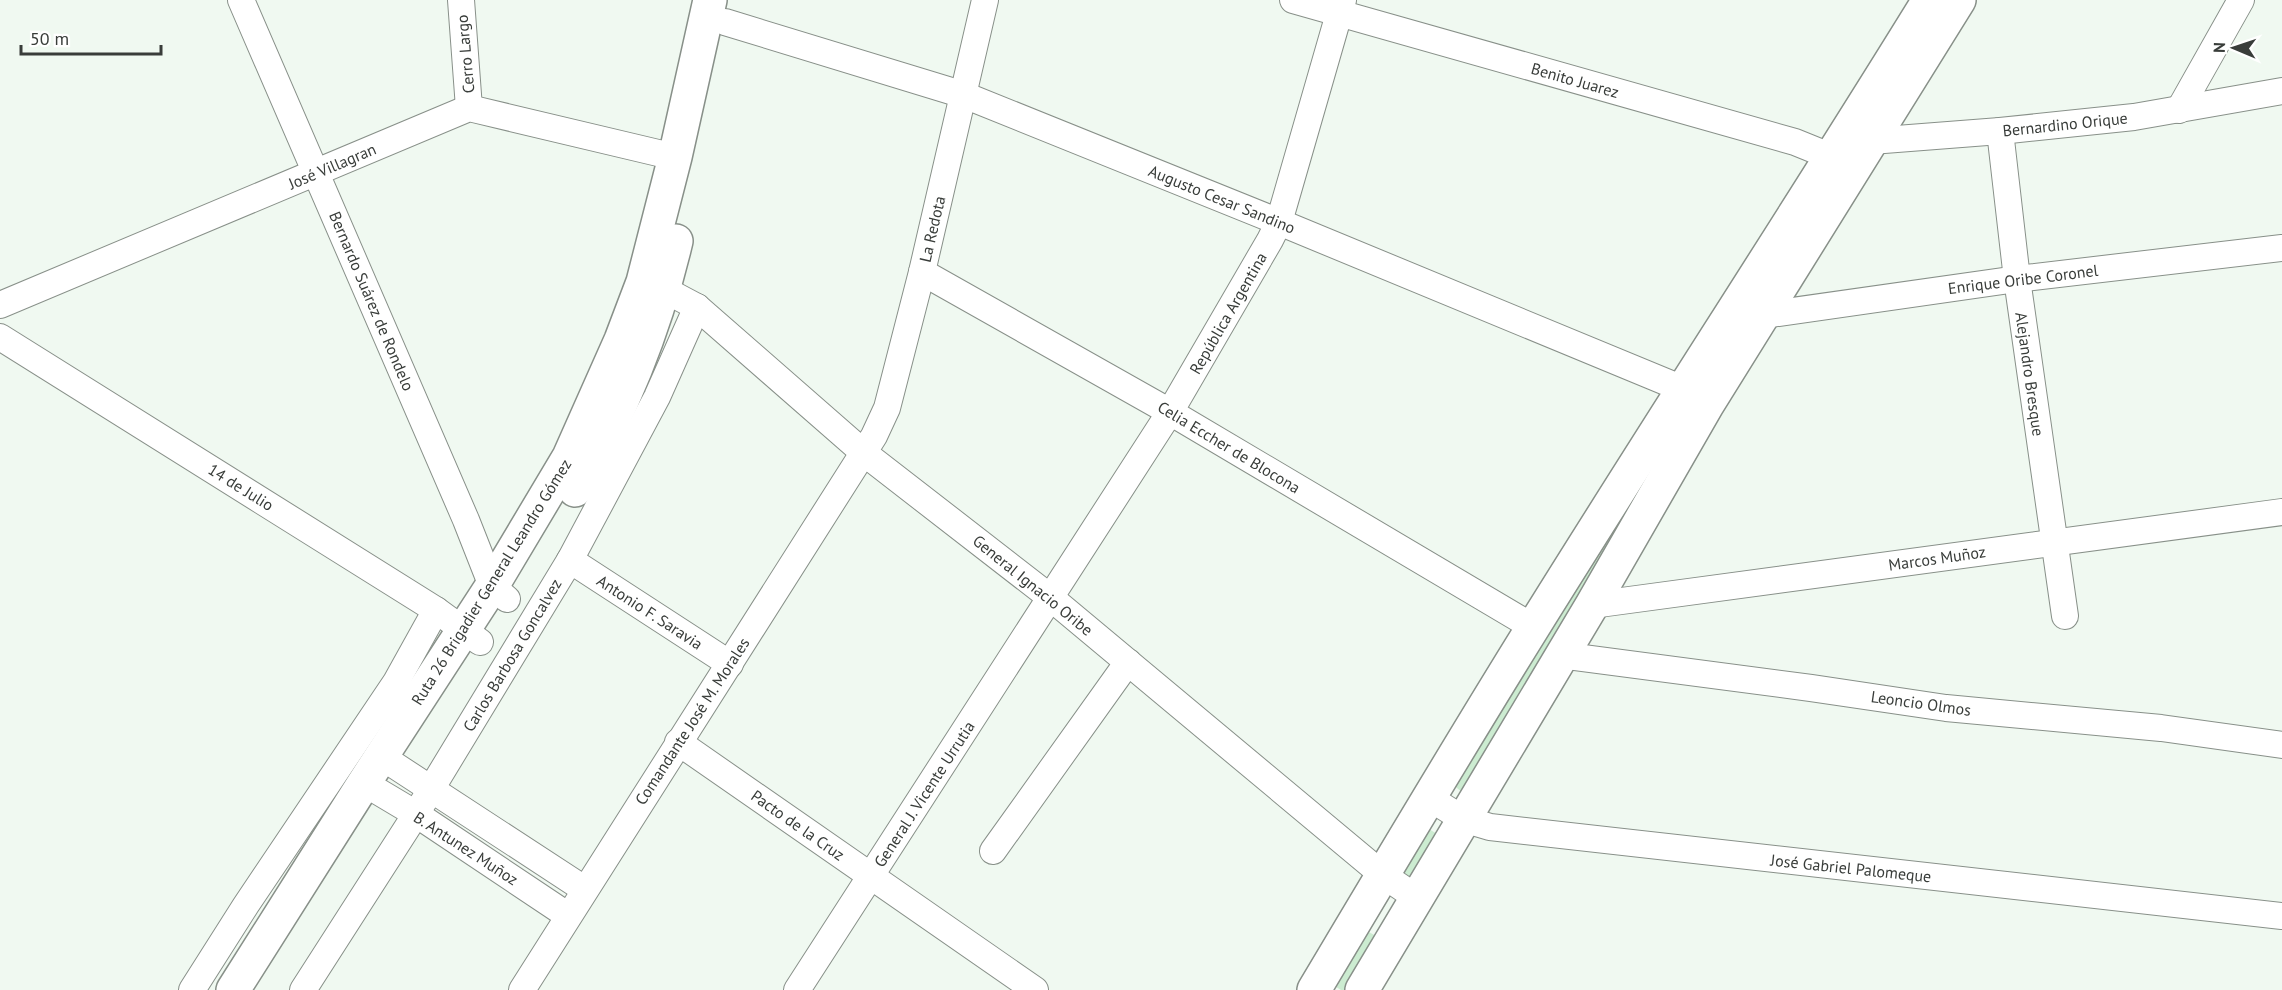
<svg xmlns="http://www.w3.org/2000/svg" width="2282" height="990" viewBox="0 0 2282 990" font-family="'PT Sans',sans-serif">
  <style>
    .green { fill: #ccecd1 }
    .lines { fill: none; stroke-linecap: round; stroke-linejoin: round }
    .minor-casing { stroke: #889089; stroke-width: 28 }
    .major-casing { stroke: #889089; stroke-width: 36 }
    .minor { stroke: #fff; stroke-width: 26 }
    .major { stroke: #fff; stroke-width: 33 }
    .labels { text-anchor: middle; dominant-baseline: central; stroke-width: 4.5; stroke-linejoin: round; paint-order: stroke }
    .street-label { font-size: 16px; fill: #393d3a; stroke: #fff }
  </style>
  <rect width="100%" height="100%" fill="#f0f9f1"/>
  <g class="green">
    <polygon points="1682,416 1688,419 1463,793 1451,783"/>
    <polygon points="1427,828 1439,835 1408,884 1396,877"/>
    <polygon points="1365,930 1378,937 1347,990 1341,990 1333,985"/>
  </g>
  <g class="lines">
    <defs>
      <g id="minor">
        <polyline points="241,0 466,520 492,586 507,599"/>
        <polyline points="461,0 469,108"/>
        <polyline points="1293,0 1795,142 1832,157 1847,167"/>
        <polyline points="725,22 964,95 1279,222 1683,389 1697,398"/>
        <polyline points="2179,110 2241,0"/>
        <polyline points="2000,131 2017,279 2065,616"/>
        <polyline points="1860,135 1871,141 2000,131 2134,117 2282,91"/>
        <polyline points="922,272 1170,412 1533,627"/>
        <polyline points="646,283 665,290 697,307 864,453 1051,598 1383,875 1417,898"/>
        <polyline points="0,305 469,108 675,157"/>
        <polyline points="1764,315 2017,279 2282,248"/>
        <polyline points="0,337 436,610 480,642"/>
        <polyline points="570,560 730,664"/>
        <polyline points="1592,605 2282,512"/>
        <polyline points="1560,655 1811,688 1946,708 2161,728 2282,745"/>
        <polyline points="678,742 1035,990"/>
        <polyline points="382,757 584,889"/>
        <polyline points="364,783 416,814 567,915"/>
        <polyline points="1428,797 1463,819 1490,827 2282,916"/>
        <polyline points="993,851 1128,662"/>
        <polyline points="192,990 246,905 396,682 436,610"/>
        <polyline points="303,990 416,814 570,560 657,397 697,307"/>
        <polyline points="522,990 874,436 887,408 922,272 985,0"/>
        <polyline points="797,990 1170,412 1270,240 1279,222 1343,0"/>
      </g>
      <g id="major">
        <path d="M575,490c46,-74 81,-164 101,-249"/>
        <polyline points="233,990 364,783 492,586 569,457 621,340 643,282 675,157 710,0"/>
        <path d="M1314,990c72,-121 144,-242 218,-361 131,-211 267,-418 397,-629"/>
        <polyline points="1362,990 1592,605 1707,405 1959,0"/>
      </g>
    </defs>
    <use href="#minor" class="minor-casing"/>
    <use href="#major" class="major-casing"/>
    <use href="#minor" class="minor"/>
    <use href="#major" class="major"/>
  </g>
  <g class="labels">
    <g class="street-label">
      <text transform="translate(465 54) rotate(-95)">Cerro Largo</text>
      <text transform="translate(1575 80) rotate(16)">Benito Juarez</text>
      <text transform="translate(2065 124) rotate(-6)">Bernardino Orique</text>
      <text transform="translate(332 166) rotate(-23)">José Villagran</text>
      <text transform="translate(1222 199) rotate(22)">Augusto Cesar Sandino</text>
      <text transform="translate(932 229) rotate(-77)">La Redota</text>
      <text transform="translate(2023 279) rotate(-7)">Enrique Oribe Coronel</text>
      <text transform="translate(372 301) rotate(67)">Bernardo Suárez de Rondelo</text>
      <text transform="translate(1228 313) rotate(-60)">República Argentina</text>
      <text transform="translate(2030 374) rotate(82)">Alejandro Bresque</text>
      <text transform="translate(1229 447) rotate(31)">Celia Eccher de Blocona</text>
      <text transform="translate(241 487) rotate(32)">14 de Julio</text>
      <text transform="translate(1937 558) rotate(-8)">Marcos Muñoz</text>
      <text transform="translate(491 582) rotate(-58)">Ruta 26 Brigadier General Leandro Gómez</text>
      <text transform="translate(1033 585) rotate(39)">General Ignacio Oribe</text>
      <text transform="translate(650 612) rotate(33)">Antonio F. Saravia</text>
      <text transform="translate(512 655) rotate(-59)">Carlos Barbosa Goncalvez</text>
      <text transform="translate(1921 703) rotate(8)">Leoncio Olmos</text>
      <text transform="translate(692 721) rotate(-57)">Comandante José M. Morales</text>
      <text transform="translate(924 794) rotate(-57)">General J. Vicente Urrutia</text>
      <text transform="translate(798 825) rotate(35)">Pacto de la Cruz</text>
      <text transform="translate(466 848) rotate(33)">B. Antunez Muñoz</text>
      <text transform="translate(1851 868) rotate(6)">José Gabriel Palomeque</text>
    </g>
  </g>
  <g transform="translate(2234 48) rotate(272)" stroke="#ffffff" stroke-width="4.5" paint-order="stroke">
  <path d="M0-4.5L10 22L0 15L-10 22Z" fill="#393d3a"/>
  <text y="-9" font-size="16" font-weight="bold" text-anchor="middle" fill="#393d3a">N</text>
  </g>
  <path d="M21 45v9h140v-9" fill="none" stroke="#393d3a" stroke-width="3"/>
  <text x="30" y="45" font-size="18" fill="#393d3a" stroke="#ffffff" stroke-width="4.5" paint-order="stroke">50 m</text>
</svg>
